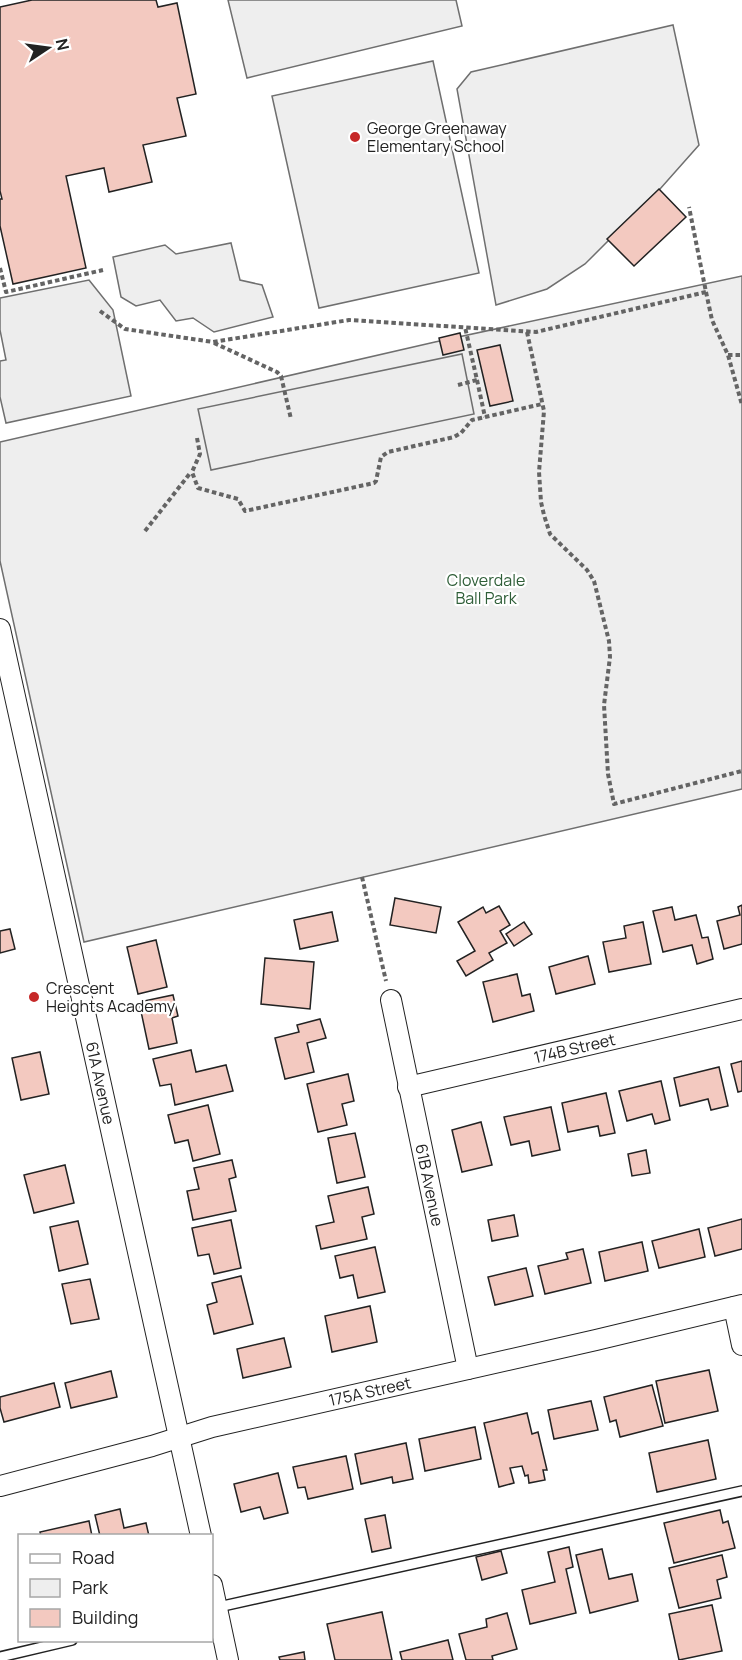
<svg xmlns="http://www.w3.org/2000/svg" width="742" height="1660" viewBox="0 0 742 1660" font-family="Manrope,sans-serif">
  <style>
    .green { fill: #eee; stroke: #6f6f6f; stroke-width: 1.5 }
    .parking { fill: #ededed; stroke: #6f6f6f; stroke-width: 1.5 }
    .building { fill: #f3c9c0; stroke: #222; stroke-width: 1.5 }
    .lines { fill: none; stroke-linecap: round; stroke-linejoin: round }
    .service-casing { stroke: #222; stroke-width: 12 }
    .minor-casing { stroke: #222; stroke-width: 22 }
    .path { stroke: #646464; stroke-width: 4; stroke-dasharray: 4.5 3; stroke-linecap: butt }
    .service { stroke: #fff; stroke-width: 9 }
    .minor { stroke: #fff; stroke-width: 20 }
    .poi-dot { fill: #c62828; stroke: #fff; stroke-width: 2 }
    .labels { text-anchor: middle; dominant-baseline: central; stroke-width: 4.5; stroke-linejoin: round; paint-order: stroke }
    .poi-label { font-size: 16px; fill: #222; stroke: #fff; text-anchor: start }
    .park-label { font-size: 16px; fill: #2f5e38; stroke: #fff }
    .street-label { font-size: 16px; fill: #222; stroke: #fff }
  </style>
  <rect width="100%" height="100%" fill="#fff"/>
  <g class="green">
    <polygon points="228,0 456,0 462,26 247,78"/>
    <polygon points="673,25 699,145 660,189 585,264 547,289 496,305 457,89 471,72"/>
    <polygon points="433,61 479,273 319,308 272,96"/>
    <polygon points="231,243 240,280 262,285 273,317 214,332 193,318 176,321 160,300 136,306 121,297 113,257 165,245 176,254"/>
    <polygon points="742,276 742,789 84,942 0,561 0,442 435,342"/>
  </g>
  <g class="parking">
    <polygon points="89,280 113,310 131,396 6,423 0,397 0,361 6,360 0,330 0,298"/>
    <polygon points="462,354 474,414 211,470 198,409"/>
  </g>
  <g class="building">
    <polygon points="32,0 156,0 158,7 177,3 196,94 177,98 186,136 143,145 152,182 109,192 104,168 66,176 86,268 13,284 0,226 0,199 2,199 0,191 0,7"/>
    <polygon points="659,189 686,217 634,266 607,239"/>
    <polygon points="460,333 464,350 443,355 439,338"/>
    <polygon points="500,345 513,401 490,406 477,350"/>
    <polygon points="395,898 441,907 436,933 390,925"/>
    <polygon points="742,905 742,944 724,949 717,921 740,915 738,907"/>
    <polygon points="499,906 510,925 500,931 507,943 489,953 493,960 466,976 457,961 475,951 458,922 483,907 486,913"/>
    <polygon points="672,907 675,920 696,915 702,938 708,937 713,959 697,964 692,945 663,952 653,911"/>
    <polygon points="332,912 338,941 300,949 294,920"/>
    <polygon points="524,922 532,934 514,946 506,934"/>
    <polygon points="643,922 651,964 609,972 603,942 626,938 624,926"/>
    <polygon points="10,929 15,949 0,953 0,931"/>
    <polygon points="156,940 167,987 138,994 127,947"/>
    <polygon points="588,956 595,984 556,994 549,967"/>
    <polygon points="265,958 314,962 310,1009 261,1004"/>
    <polygon points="517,974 522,996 530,994 534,1011 493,1022 483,982"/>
    <polygon points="173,995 178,1016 172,1018 177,1043 149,1049 139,1002"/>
    <polygon points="320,1019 326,1038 307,1043 314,1072 285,1079 275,1038 299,1032 297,1025"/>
    <polygon points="191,1050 196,1072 226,1065 233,1091 175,1105 171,1084 160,1086 153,1059"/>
    <polygon points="40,1052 49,1094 21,1100 12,1058"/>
    <polygon points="742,1061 742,1091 738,1092 731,1064"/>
    <polygon points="719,1067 728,1106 711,1110 708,1099 680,1106 674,1078"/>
    <polygon points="348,1074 354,1101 342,1104 347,1125 318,1132 307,1084"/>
    <polygon points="661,1081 670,1120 655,1124 652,1114 627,1121 619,1091"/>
    <polygon points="606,1093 615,1133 600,1136 598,1126 568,1132 562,1103"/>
    <polygon points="208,1105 220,1154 193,1161 188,1140 175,1143 168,1115"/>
    <polygon points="551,1107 560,1150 532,1156 529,1141 511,1145 504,1117"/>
    <polygon points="481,1122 492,1165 462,1172 452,1130"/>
    <polygon points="355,1133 365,1177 337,1183 328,1138"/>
    <polygon points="646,1150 650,1173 632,1176 628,1154"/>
    <polygon points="232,1160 236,1177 229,1179 236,1211 193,1220 187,1191 199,1189 194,1168"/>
    <polygon points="65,1165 74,1203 34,1213 24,1175"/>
    <polygon points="368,1187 374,1214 362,1217 367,1239 321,1249 316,1226 334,1222 328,1196"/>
    <polygon points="514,1215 518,1236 492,1241 488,1220"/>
    <polygon points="742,1219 742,1249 715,1256 708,1228"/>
    <polygon points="231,1220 241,1268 214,1274 209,1254 198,1256 192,1228"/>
    <polygon points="78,1221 88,1264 59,1271 50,1227"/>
    <polygon points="699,1229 705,1257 659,1268 652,1241"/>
    <polygon points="642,1242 648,1271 605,1281 599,1252"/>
    <polygon points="375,1247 385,1292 358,1298 353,1275 340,1278 335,1256"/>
    <polygon points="583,1249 591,1283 545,1294 538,1266 568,1259 566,1253"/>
    <polygon points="526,1268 533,1296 495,1305 488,1277"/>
    <polygon points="241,1276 253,1324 214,1334 207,1305 217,1302 212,1283"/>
    <polygon points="90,1279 99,1319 71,1324 62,1284"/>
    <polygon points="370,1306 377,1342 332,1352 325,1316"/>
    <polygon points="284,1338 291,1367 243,1378 237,1349"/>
    <polygon points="709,1370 718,1411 665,1423 656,1381"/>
    <polygon points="111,1371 117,1397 71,1408 65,1383"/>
    <polygon points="54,1383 60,1407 4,1422 0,1408 0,1397"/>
    <polygon points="652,1385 663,1426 620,1437 616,1420 610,1422 604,1397"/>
    <polygon points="591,1401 598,1430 554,1439 548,1410"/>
    <polygon points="527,1413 532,1434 538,1432 547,1470 543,1470 545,1480 529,1483 528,1475 525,1476 522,1466 510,1468 514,1483 499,1487 484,1423"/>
    <polygon points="475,1427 481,1459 425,1471 419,1439"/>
    <polygon points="708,1440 716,1479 657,1492 649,1453"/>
    <polygon points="406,1443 413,1479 393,1483 392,1477 361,1484 355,1454"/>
    <polygon points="346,1456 353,1489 308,1499 305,1487 298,1488 293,1467"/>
    <polygon points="278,1473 288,1513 264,1519 260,1507 241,1512 234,1484"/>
    <polygon points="120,1509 124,1528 146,1523 149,1536 100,1536 95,1515"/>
    <polygon points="720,1510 723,1523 728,1521 735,1548 674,1563 664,1523"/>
    <polygon points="385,1515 391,1548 372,1552 365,1519"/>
    <polygon points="89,1521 92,1536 41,1536 40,1532"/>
    <polygon points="569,1547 573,1567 566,1569 576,1613 530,1624 522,1590 555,1582 548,1552"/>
    <polygon points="602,1549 609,1579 632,1574 638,1601 590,1613 576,1555"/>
    <polygon points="501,1551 507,1573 482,1580 476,1557"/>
    <polygon points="722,1555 727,1577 717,1580 721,1598 679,1608 669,1568"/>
    <polygon points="712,1605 722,1651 679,1660 669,1614"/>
    <polygon points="382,1612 392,1660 335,1660 327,1624"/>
    <polygon points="507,1613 517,1649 492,1656 493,1660 466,1660 459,1634 487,1627 486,1619"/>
    <polygon points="448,1640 453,1660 402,1660 400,1652"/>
    <polygon points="304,1652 305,1660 280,1660 279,1657"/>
  </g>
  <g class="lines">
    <defs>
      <g id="service">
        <polyline points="214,1608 742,1491"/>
        <polyline points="0,1657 72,1640"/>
      </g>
      <g id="minor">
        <path id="s1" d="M0,629l201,907"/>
        <path id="s2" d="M391,1000l77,369"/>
        <path id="s3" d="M408,1087l334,-78"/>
        <polyline points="734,1307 742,1345"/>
        <path id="s4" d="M0,1486l152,-40 60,-19 384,-87 146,-35"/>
        <polyline points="212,1585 228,1660"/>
      </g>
    </defs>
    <use href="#service" class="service-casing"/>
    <use href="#minor" class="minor-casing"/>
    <g class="path">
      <polyline points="0,268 6,292 103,270"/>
      <polyline points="706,292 712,320 728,355 742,405"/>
      <polyline points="100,311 125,329 213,342 349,320 536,332 706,292 689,207"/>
      <polyline points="527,332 544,411 539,472 541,502 544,515 550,534 587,570 594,581 609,641 610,657 604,705 608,774 614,804 742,771"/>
      <polyline points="214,343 277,372 281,376 291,419"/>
      <polyline points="728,355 742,355"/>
      <polyline points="477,380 485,417"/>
      <polyline points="458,385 477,380 465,327"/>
      <polyline points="197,438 200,454 192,472 198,488 238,499 245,511 374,483 376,481 381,457 388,452 454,437 461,433 472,420 542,404"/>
      <polyline points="145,531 191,472"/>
      <polyline points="362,877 386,981"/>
    </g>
    <use href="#service" class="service"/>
    <use href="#minor" class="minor"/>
  </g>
  <g class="poi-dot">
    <circle cx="355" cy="137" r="6"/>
    <circle cx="34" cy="997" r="6"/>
  </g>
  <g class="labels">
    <g class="poi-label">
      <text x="367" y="128">George Greenaway<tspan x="367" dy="18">Elementary School</tspan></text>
      <text x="46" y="988">Crescent<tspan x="46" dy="18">Heights Academy</tspan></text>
    </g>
    <g class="park-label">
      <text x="486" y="580">Cloverdale<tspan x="486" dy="18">Ball Park</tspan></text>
    </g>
    <g class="street-label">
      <text stroke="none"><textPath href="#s3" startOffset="171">174B Street</textPath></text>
      <text stroke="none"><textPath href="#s1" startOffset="465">61A Avenue</textPath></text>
      <text stroke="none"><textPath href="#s2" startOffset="189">61B Avenue</textPath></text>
      <text stroke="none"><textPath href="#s4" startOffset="382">175A Street</textPath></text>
    </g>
  </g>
  <rect x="18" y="1534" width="195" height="108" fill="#ffffff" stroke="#a7a7a7" stroke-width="1.5"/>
  <rect x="30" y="1554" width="30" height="9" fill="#ffffff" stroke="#a7a7a7" stroke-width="1.5"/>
  <text x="72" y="1564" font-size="18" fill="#222222">Road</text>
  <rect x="30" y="1579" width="30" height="18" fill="#eeeeee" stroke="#a7a7a7" stroke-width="1.5"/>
  <text x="72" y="1594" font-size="18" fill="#222222">Park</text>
  <rect x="30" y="1609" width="30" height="18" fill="#f3c9c0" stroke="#a7a7a7" stroke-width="1.5"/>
  <text x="72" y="1624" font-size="18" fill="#222222">Building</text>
  <g transform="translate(48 48) rotate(77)" stroke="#ffffff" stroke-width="4.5" paint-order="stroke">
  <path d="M0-4.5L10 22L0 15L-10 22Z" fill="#222222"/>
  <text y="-9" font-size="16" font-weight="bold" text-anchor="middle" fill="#222222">N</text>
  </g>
</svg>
